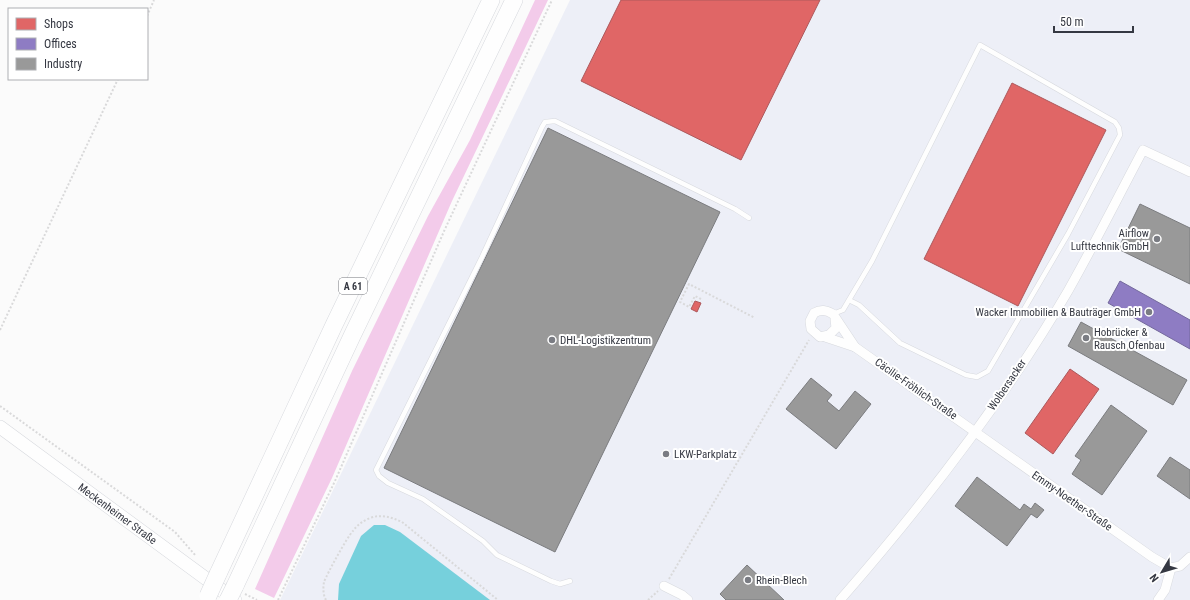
<svg xmlns="http://www.w3.org/2000/svg" width="1190" height="600" viewBox="0 0 1190 600" font-family="'Roboto Condensed',sans-serif">
  <style>
    .built { fill: #edeff7 }
    .forest { fill: #f3cbea }
    .water { fill: #76d0dc }
    .shops { fill: #e06666; stroke: #ad585b }
    .offices { fill: #8e7cc3; stroke: #73689c }
    .industry { fill: #999; stroke: #7b7c7f }
    .lines { fill: none; stroke-linecap: round; stroke-linejoin: round }
    .lane-casing { stroke: #d7d9de; stroke-width: 5.5 }
    .street-casing { stroke: #d7d9de; stroke-width: 10 }
    .secondary-casing { stroke: #d7d9de; stroke-width: 14 }
    .highway-casing { stroke: #d7d9de; stroke-width: 18 }
    .path { stroke: #d9d9da; stroke-width: 2; stroke-dasharray: 2 2; stroke-linecap: butt }
    .lane { stroke: #fefefe; stroke-width: 4.5 }
    .street { stroke: #fefefe; stroke-width: 9 }
    .secondary { stroke: #fefefe; stroke-width: 13 }
    .highway { stroke: #fefefe; stroke-width: 17 }
    .highway-bridge-casing { stroke: #d7d9de; stroke-width: 18; stroke-linecap: butt }
    .highway-bridge { stroke: #fefefe; stroke-width: 17 }
    .poi-dot { fill: #7a7c83; stroke: #fff; stroke-width: 1.5 }
    .labels { text-anchor: middle; dominant-baseline: central; stroke-width: 4; stroke-linejoin: round; paint-order: stroke }
    .shield { fill: #fff; stroke: #72747b; stroke-width: 1 }
    .shield-label { font-size: 10px; font-weight: bold; fill: #353842 }
    .poi-label { font-size: 11px; fill: #353842; stroke: #fff; text-anchor: start }
    .street-label { font-size: 11px; fill: #353842; stroke: #fff }
  </style>
  <rect width="100%" height="100%" fill="#fbfbfb"/>
  <polygon class="built" points="570,0 1190,0 1190,600 280,600"/>
  <polygon class="forest" points="535,0 548,0 452,201 332,478 274,598 255,589 352,371 428,216 470,140"/>
  <polygon class="water" points="374,525 385,525 400,532 490,600 338,600 339,584 361,536"/>
  <g class="shops">
    <polygon points="621,0 820,0 741,160 581,81"/>
    <polygon points="1012,83 1106,130 1018,306 924,259"/>
    <polygon points="695,301 701,303 697,312 691,309"/>
    <polygon points="1070,369 1099,389 1053,454 1025,433"/>
  </g>
  <polygon class="offices" points="1120,281 1190,320 1190,349 1108,303"/>
  <g class="industry">
    <polygon points="548,128 720,212 555,552 384,468"/>
    <polygon points="1140,204 1190,228 1190,284 1118,249"/>
    <polygon points="1081,322 1187,380 1173,405 1068,346"/>
    <polygon points="811,378 832,395 827,401 839,411 855,391 871,404 836,449 786,409"/>
    <polygon points="1111,405 1147,431 1102,495 1072,474 1081,460 1075,456"/>
    <polygon points="1170,457 1190,470 1190,499 1157,476"/>
    <polygon points="977,477 1020,510 1024,504 1031,509 1035,503 1044,510 1037,518 1031,514 1007,546 955,506"/>
    <polygon points="747,565 784,600 726,600 720,594"/>
  </g>
  <g class="lines">
    <defs>
      <g id="lane">
        <polyline points="833,314 843,310 872,261 980,45 1115,122 1119,128 1120,135 1068,234 988,371 977,377 966,375 900,343 859,305 849,300"/>
        <polyline points="570,581 560,584 551,581 497,555 483,541 423,499 388,483 379,476 376,470 482,257 542,127 545,122 555,121 735,209 749,218"/>
      </g>
      <g id="street">
        <path d="M835,319l1,9 -7,7 -9,2 -9,-8 -1,-8 4,-8c7,-4 12,-3 19,1l22,33"/>
        <polyline points="825,337 855,347 1152,557 1171,568"/>
        <polyline points="1171,568 1180,566 1190,557"/>
        <polyline points="664,586 682,595 688,600"/>
        <path d="M840,600c84,-96 163,-198 228,-309 26,-46 50,-94 75,-141l47,22"/>
        <polyline points="1158,600 1165,590 1171,568"/>
      </g>
      <g id="secondary">
        <path id="s1" d="M0,427l235,173"/>
      </g>
      <g id="highway">
        <polyline points="218,574 334,325 491,0"/>
        <polyline points="235,586 352,336 514,0"/>
      </g>
    </defs>
    <use href="#lane" class="lane-casing"/>
    <use href="#street" class="street-casing"/>
    <use href="#secondary" class="secondary-casing"/>
    <use href="#highway" class="highway-casing"/>
    <g class="path">
      <polyline points="147,16 154,0"/>
      <polyline points="701,299 695,296 689,307 680,302 689,284 755,318"/>
      <polyline points="0,330 118,79"/>
      <polyline points="0,406 175,532 196,556"/>
      <polyline points="669,579 809,340"/>
      <polyline points="245,594 257,600"/>
      <polyline points="278,600 335,481 445,229 552,0"/>
      <path d="M326,600c-3,-5 -3,-12 -2,-18 3,-8 23,-45 29,-51 4,-6 10,-10 17,-13 11,-4 21,-1 32,4l96,78"/>
      <polyline points="648,600 658,591"/>
    </g>
    <use href="#lane" class="lane"/>
    <use href="#street" class="street"/>
    <use href="#secondary" class="secondary"/>
    <use href="#highway" class="highway"/>
    <defs>
      <g id="highway-bridge">
        <polyline points="208,596 218,574"/>
        <polyline points="228,600 235,586"/>
      </g>
    </defs>
    <use href="#highway-bridge" class="highway-bridge-casing"/>
    <use href="#highway-bridge" class="highway-bridge"/>
  </g>
  <g class="poi-dot">
    <circle cx="1157" cy="239" r="4"/>
    <circle cx="1149" cy="312" r="4"/>
    <circle cx="1086" cy="338" r="4"/>
    <circle cx="552" cy="340" r="4"/>
    <circle cx="666" cy="454" r="4"/>
    <circle cx="748" cy="580" r="4"/>
  </g>
  <g class="labels">
    <rect class="shield" x="339" y="278" width="28" height="16" rx="3"/>
    <g class="shield-label">
      <text x="353" y="286">A 61</text>
    </g>
    <g class="poi-label">
      <text x="1149" y="233" text-anchor="end">Airflow<tspan x="1149" dy="13">Lufttechnik GmbH</tspan></text>
      <text x="1141" y="312" text-anchor="end">Wacker Immobilien &amp; Bauträger GmbH</text>
      <text x="1094" y="332">Hobrücker &amp;<tspan x="1094" dy="13">Rausch Ofenbau</tspan></text>
      <text x="560" y="340">DHL-Logistikzentrum</text>
      <text x="674" y="454">LKW-Parkplatz</text>
      <text x="756" y="580">Rhein-Blech</text>
    </g>
    <g class="street-label">
      <text transform="translate(1007 385) rotate(-56)">Wolbersacker</text>
      <text transform="translate(916 389) rotate(35)">Cäcilie-Fröhlich-Straße</text>
      <text transform="translate(1072 501) rotate(35)">Emmy-Noether-Straße</text>
      <text stroke="none"><textPath href="#s1" startOffset="146">Meckenheimer Straße</textPath></text>
    </g>
  </g>
  <rect x="8" y="8" width="140" height="72" fill="#ffffff" stroke="#aeafb3"/>
  <rect x="16" y="18" width="20" height="12" fill="#e06666" stroke="#aeafb3"/>
  <text x="44" y="28" font-size="12" fill="#353842">Shops</text>
  <rect x="16" y="38" width="20" height="12" fill="#8e7cc3" stroke="#aeafb3"/>
  <text x="44" y="48" font-size="12" fill="#353842">Offices</text>
  <rect x="16" y="58" width="20" height="12" fill="#999999" stroke="#aeafb3"/>
  <text x="44" y="68" font-size="12" fill="#353842">Industry</text>
  <g transform="translate(1162 572) rotate(232)" stroke="#ffffff" stroke-width="3" paint-order="stroke">
  <path d="M0-3L7 15L0 10L-7 15Z" fill="#353842"/>
  <text y="-6" font-size="11" font-weight="bold" text-anchor="middle" fill="#353842">N</text>
  </g>
  <path d="M1054 26v6h79v-6" fill="none" stroke="#353842" stroke-width="2"/>
  <text x="1060" y="26" font-size="12" fill="#353842" stroke="#ffffff" stroke-width="3" paint-order="stroke">50 m</text>
</svg>
